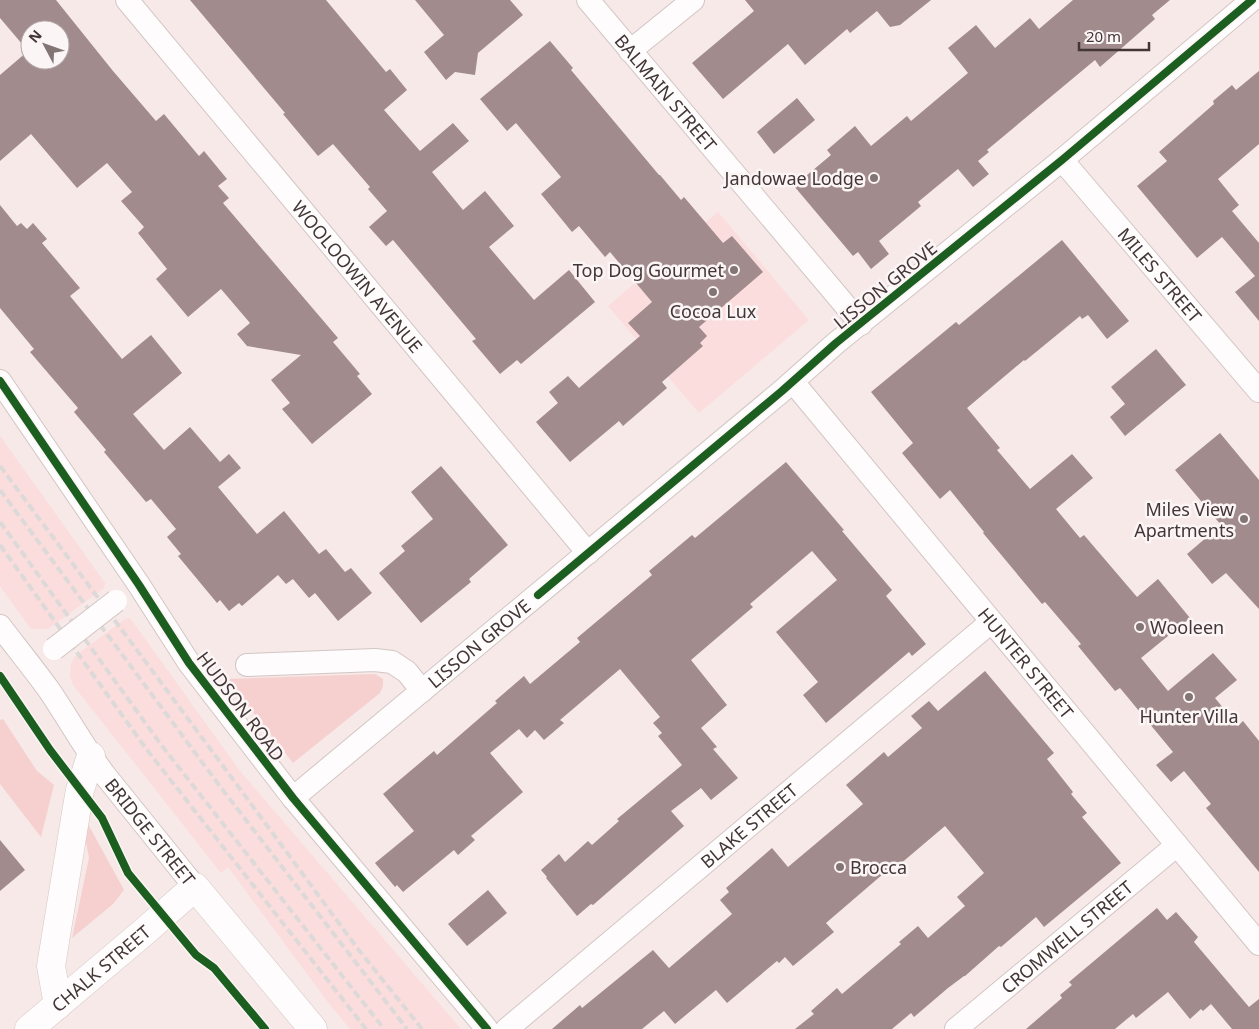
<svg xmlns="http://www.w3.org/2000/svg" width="1259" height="1029" viewBox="0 0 1259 1029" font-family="'Noto Sans',sans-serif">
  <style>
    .built { fill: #fadddc }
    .green { fill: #f6d0cf }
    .building { fill: #a18b8c; fill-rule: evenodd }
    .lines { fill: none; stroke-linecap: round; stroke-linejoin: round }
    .minor-casing { stroke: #d2c6c5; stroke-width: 24 }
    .major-casing { stroke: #d2c6c5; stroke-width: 29 }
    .minor { stroke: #fefcfc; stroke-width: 22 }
    .major { stroke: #fefcfc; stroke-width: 28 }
    .rail { stroke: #ddd9d9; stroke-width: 4; stroke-dasharray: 8 4; stroke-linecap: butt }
    .minor-bridge-casing { stroke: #d2c6c5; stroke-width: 24; stroke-linecap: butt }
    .minor-bridge { stroke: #fefcfc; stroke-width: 22 }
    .cycleway-casing { stroke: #fcf5f5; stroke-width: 11 }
    .cycleway { stroke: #1b5e20; stroke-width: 8 }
    .poi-dot { fill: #827574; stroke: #fcf5f5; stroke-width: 2 }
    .labels { text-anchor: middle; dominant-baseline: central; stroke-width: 5; stroke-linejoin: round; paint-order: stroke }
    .street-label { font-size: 18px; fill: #433636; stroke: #fcf5f5 }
    .poi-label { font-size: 18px; fill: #433636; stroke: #fcf5f5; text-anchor: end }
  </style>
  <rect width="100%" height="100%" fill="#f7e9e8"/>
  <g class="built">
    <polygon points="718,212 809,320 699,413 608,306"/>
    <polygon points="0,436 105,583 104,588 48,629 31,629 0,586"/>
    <polygon points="130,618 240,771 461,1029 350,1029 327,1001 228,867 221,873 73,685 70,676 71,664 75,656 125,619"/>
  </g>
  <g class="green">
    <polygon points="375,674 383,679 383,686 380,693 293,763 227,679"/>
    <polygon points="3,719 37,771 54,785 41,837 0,784 0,720"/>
    <polygon points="86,824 88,824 124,890 113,904 72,938 89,858 85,837"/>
  </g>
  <g class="building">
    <path d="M0,0h56l57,71 43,50 8,-7 35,42 5,-5 23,28 -9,7 11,12 -6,5 115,135 -5,4 27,32 -3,2 15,18 -60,50 -30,-35 8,-6 -19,-23 30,-25 -54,-9 -10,-12 13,-11 -29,-34 -33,28 -32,-38 11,-10 -29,-36 6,-6 -23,-26 11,-9 -25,-29 -30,25 -46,-54 -31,27v-86l28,-24 -28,-33zM30,30h30v30h-30z"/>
    <polygon points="190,0 326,0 386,72 390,69 407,90 384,110 420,151 453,123 469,141 432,172 463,210 485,191 514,226 489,247 534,300 569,270 595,302 521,364 517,360 500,374 472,341 476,339 393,240 386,246 369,227 387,211 368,189 370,187 333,144 318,156 283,114 285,113"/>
    <polygon points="415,0 510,0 523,15 478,53 475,75 455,72 446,80 424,52 444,35"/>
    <polygon points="745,0 931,0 900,25 890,27 877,11 850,33 847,29 805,65 788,44 723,99 692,63 754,11"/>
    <polygon points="1073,0 1170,0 1152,15 1155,19 1100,67 1095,60 987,150 989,152 978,161 989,174 973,187 958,169 918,202 921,206 879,241 889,254 871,269 858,252 853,256 794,186 831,155 827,150 855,126 871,146 907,116 911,121 968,73 948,48 976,25 995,48 1030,18 1039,29"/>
    <polygon points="550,41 573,68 571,70 659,175 660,175 681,200 684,197 723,243 732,236 763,272 699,327 707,336 700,343 703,346 662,382 667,388 623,426 619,421 570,462 536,422 558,403 549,392 568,376 579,388 640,336 628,323 652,302 610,252 605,257 579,226 572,232 541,194 561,177 516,123 507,131 480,99"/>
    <polygon points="1259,71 1259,144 1218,179 1239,205 1232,211 1259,243 1259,321 1235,292 1255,276 1222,237 1197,258 1137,186 1167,161 1159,152 1214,104 1213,101 1232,85 1236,90"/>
    <polygon points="797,98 815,120 774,154 757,132"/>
    <polygon points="0,205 17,226 21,223 27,229 33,223 47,239 42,243 80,288 70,296 122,359 151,335 182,373 133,414 164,450 190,427 220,462 229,454 241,468 218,487 257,534 284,511 319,554 326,549 345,572 351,568 372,593 338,621 315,593 309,598 293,579 286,584 278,575 242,606 239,603 229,611 220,600 217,603 178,556 181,554 167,537 176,529 151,499 146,502 104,452 106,450 74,412 78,408 30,352 34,349 0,308"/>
    <polygon points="1062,240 1129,321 1107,339 1088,315 1082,319 1080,316 1025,361 1024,360 967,408 1000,448 997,450 1030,489 1072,454 1093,478 1056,509 1080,538 1084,535 1137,597 1158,579 1190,618 1141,658 1168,691 1213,653 1237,680 1215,698 1238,726 1243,721 1259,741 1259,872 1206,808 1211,804 1184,771 1171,782 1156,765 1173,752 1120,688 1115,691 1078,646 1081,644 1045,602 1042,604 983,533 984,532 950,490 940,499 902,453 913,443 871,392 956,322 959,325"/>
    <polygon points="1156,349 1186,385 1125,436 1110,417 1125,404 1111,387"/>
    <polygon points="1220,433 1259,480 1259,609 1226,573 1212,584 1187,554 1221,525 1175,470"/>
    <polygon points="786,462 844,530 842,531 892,590 886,596 926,644 912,656 909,652 826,723 803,695 818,682 776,632 837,580 812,551 750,604 753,607 691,660 727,705 701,728 717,747 713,749 738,778 711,800 701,788 671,811 684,826 593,905 591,904 577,916 546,878 547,877 541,870 559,854 565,862 588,841 592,845 619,821 617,819 682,765 658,736 662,733 653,723 660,717 620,669 560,720 564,723 544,740 535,730 527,738 519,729 490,753 523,792 471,836 475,840 458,855 454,850 403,892 397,885 395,887 375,863 414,831 383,794 434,751 437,755 497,703 495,701 524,676 530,684 580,642 577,638 652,575 649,571 692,535 695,538"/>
    <polygon points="441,466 508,545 469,579 471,582 421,623 379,573 405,551 401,546 433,519 411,492"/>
    <polygon points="985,671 1054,753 1047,759 1073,792 1071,794 1087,813 1082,817 1121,863 1044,927 1036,917 1001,947 999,946 965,976 964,976 948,988 914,1017 911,1013 892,1029 795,1029 814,1014 811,1011 837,988 842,994 901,944 899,942 918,926 928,938 965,906 957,897 984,873 945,826 899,865 897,862 826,923 834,932 793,966 785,957 779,963 777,961 727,1003 716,990 675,1024 664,1011 642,1029 552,1029 580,1005 582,1008 653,950 669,968 732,914 720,900 729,892 726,888 772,848 788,867 863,804 846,785 884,752 888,757 922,728 911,716 929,701 938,711"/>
    <polygon points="0,840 25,870 0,891"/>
    <polygon points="488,890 507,913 467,946 448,924"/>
    <polygon points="1157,908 1167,920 1176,912 1198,937 1194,942 1249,1007 1259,999 1259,1029 1232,1029 1211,1004 1203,1011 1201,1009 1190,1019 1168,992 1136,1018 1133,1014 1115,1029 1026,1029 1062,998 1060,995 1072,985 1069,982"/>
  </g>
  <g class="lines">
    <defs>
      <g id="minor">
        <path id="s1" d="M127,0l461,553"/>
        <path id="s2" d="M588,0l273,324"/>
        <polyline points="630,51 693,0"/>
        <path id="s3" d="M1062,160l197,231"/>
        <polyline points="0,381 139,585 189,663 293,798 487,1029"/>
        <path id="s4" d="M793,382l466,562"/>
        <path id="s5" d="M0,626c16,21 33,42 49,64 19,28 35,57 55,84l91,113"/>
        <polyline points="247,665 375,660 392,662 407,672 422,691"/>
        <path id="s6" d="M293,798l489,-407 54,-48 226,-183 190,-160"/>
        <path id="s7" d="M507,1029l484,-407"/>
        <path id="s8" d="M956,1029l221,-184"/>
      </g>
      <g id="major">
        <polyline points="58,1005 51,966 77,807 80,790 91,756"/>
        <path id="s9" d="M29,1029l116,-98 50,-44 118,142"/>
      </g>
    </defs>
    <use href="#minor" class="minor-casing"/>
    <use href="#major" class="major-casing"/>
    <use href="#minor" class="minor"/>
    <use href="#major" class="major"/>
    <g class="rail">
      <polyline points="0,466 229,774 358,949 422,1029"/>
      <polyline points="0,490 219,785 407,1029"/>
      <polyline points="0,522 162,746 384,1029"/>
      <polyline points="0,545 147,750 366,1029"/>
    </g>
    <defs>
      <polyline id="minor-bridge" points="54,649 116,601"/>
    </defs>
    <use href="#minor-bridge" class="minor-bridge-casing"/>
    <use href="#minor-bridge" class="minor-bridge"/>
    <defs>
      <g id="cycleway">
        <polyline points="0,381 139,585 189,663 293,798 487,1029"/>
        <polyline points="538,595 782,391 836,343 1062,160 1252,0"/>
        <polyline points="0,676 50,750 102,818 128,873 196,955 214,968 265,1029"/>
      </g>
    </defs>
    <use href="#cycleway" class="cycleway-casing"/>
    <use href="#cycleway" class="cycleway"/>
  </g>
  <g class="poi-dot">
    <circle cx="874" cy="178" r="5"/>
    <circle cx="734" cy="270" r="5"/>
    <circle cx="713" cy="292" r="5"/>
    <circle cx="1244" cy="519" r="5"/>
    <circle cx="1140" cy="627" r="5"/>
    <circle cx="1189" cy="697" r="5"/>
    <circle cx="840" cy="867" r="5"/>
  </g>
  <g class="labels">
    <g class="street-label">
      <text stroke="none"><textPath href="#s2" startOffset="121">BALMAIN STREET</textPath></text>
      <text stroke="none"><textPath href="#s3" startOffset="151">MILES STREET</textPath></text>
      <text stroke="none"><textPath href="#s1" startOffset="360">WOOLOOWIN AVENUE</textPath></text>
      <text transform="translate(885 285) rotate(-39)">LISSON GROVE</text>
      <text stroke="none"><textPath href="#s6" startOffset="242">LISSON GROVE</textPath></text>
      <text stroke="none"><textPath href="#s4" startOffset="365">HUNTER STREET</textPath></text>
      <text transform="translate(241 706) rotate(53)">HUDSON ROAD</text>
      <text stroke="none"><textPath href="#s7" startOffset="316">BLAKE STREET</textPath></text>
      <text stroke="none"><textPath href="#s5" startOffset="255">BRIDGE STREET</textPath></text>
      <text stroke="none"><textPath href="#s8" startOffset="144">CROMWELL STREET</textPath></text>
      <text stroke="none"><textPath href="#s9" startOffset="94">CHALK STREET</textPath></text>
    </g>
    <g class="poi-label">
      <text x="864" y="178">Jandowae Lodge</text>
      <text x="724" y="270">Top Dog Gourmet</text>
      <text x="713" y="311" text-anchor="middle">Cocoa Lux</text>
      <text x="1234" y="509">Miles View<tspan x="1234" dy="21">Apartments</tspan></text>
      <text x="1150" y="627" text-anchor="start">Wooleen</text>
      <text x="1189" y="716" text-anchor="middle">Hunter Villa</text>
      <text x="850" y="867" text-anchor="start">Brocca</text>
    </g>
  </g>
  <g transform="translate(45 45) rotate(311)"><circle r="24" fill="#fcf5f5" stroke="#b2a9a9"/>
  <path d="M0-4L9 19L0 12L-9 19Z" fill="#827574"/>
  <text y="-8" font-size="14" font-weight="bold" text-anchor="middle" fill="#433636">N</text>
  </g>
  <path d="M1079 42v8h70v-8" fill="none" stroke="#433636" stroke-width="2.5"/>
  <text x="1086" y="42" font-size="15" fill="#433636" stroke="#fcf5f5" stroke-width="4" paint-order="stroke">20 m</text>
</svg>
